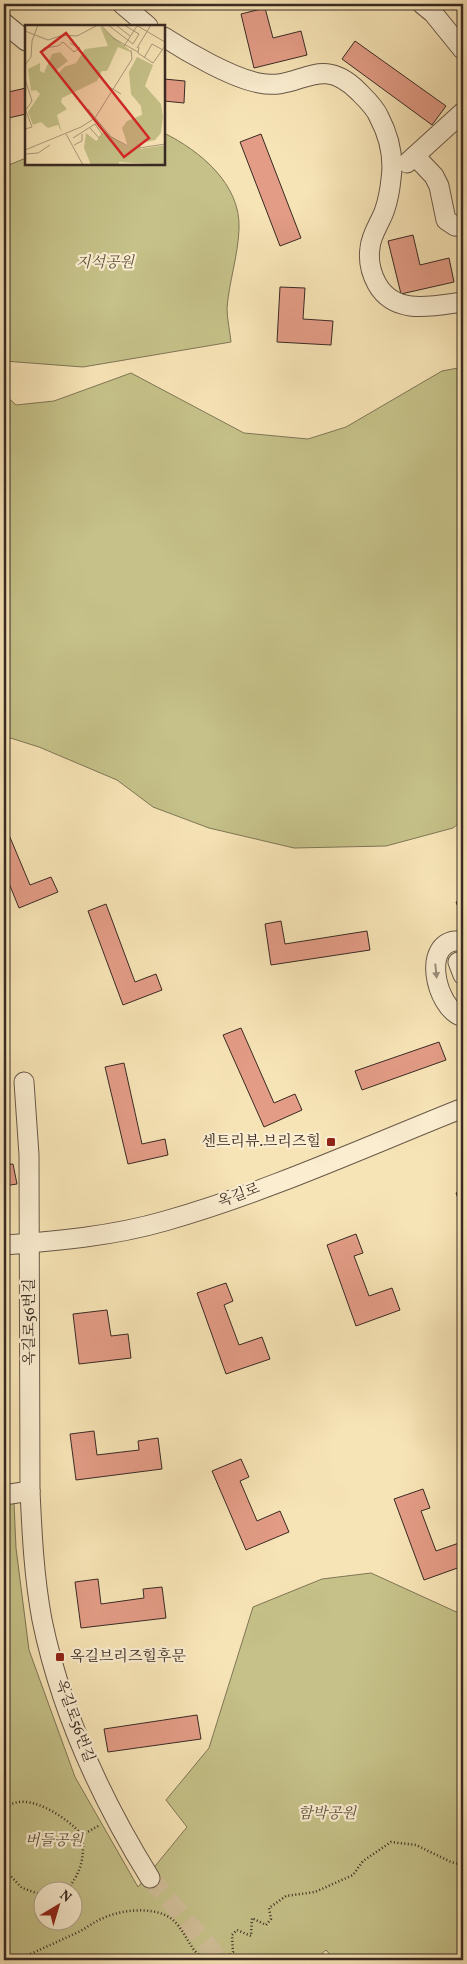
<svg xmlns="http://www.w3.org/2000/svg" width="467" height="1964" viewBox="0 0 467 1964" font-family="Vollkorn,'Noto Serif KR',serif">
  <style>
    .green { fill: #c5c188; stroke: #7f7656; fill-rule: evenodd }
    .building { fill: #e39c86; stroke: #392a23 }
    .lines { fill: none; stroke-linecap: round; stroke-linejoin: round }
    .minor-tunnel { stroke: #d1bf99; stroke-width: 19; stroke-dasharray: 19 9; stroke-linecap: butt }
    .minor-casing { stroke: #685848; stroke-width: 21 }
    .path { stroke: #392a23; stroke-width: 2.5; stroke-dasharray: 1 2.5; stroke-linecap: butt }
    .minor { stroke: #faedd0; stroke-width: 19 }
    .oneway { fill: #9a8c7a }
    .poi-dot { fill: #8f2418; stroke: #faedd0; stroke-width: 2 }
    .labels { text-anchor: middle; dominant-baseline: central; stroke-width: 4.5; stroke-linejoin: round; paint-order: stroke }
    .park-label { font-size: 15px; font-style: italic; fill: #5c503c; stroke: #faedd0 }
    .poi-label { font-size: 15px; fill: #392a23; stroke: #faedd0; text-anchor: end }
    .street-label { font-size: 15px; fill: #392a23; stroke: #faedd0 }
    .inset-road { fill: none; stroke: #ab9a7b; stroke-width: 1 }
    .view { fill: #d62828; fill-opacity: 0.15; stroke: #d62828; stroke-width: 2.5 }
    .inset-edge { fill: none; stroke: #392a23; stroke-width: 2.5 }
  </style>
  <rect width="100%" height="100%" fill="#f7e4b6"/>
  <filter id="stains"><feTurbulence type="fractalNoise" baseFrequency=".004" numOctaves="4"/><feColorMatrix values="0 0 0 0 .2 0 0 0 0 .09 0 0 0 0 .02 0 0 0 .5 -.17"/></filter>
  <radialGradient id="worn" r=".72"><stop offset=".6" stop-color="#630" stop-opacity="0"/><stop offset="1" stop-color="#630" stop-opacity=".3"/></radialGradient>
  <g class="green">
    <path d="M164,133c36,18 77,51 75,96 -1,27 -10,53 -12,79 0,11 3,24 4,34l-148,25 -79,-6v-194l22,-9v6h138z"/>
    <polygon points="463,367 463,820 453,828 386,846 294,848 209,828 153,807 117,780 39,747 4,736 4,394 16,405 54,401 131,373 244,433 308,439 346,427 442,371"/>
    <path d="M14,1503l2,45 13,102 46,127 63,110 49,-60 -21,-27 43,-52 44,-141 69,-28 49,-6 92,42v345h-128l-9,-10 -11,10h-311v-455zM42,1892h30v30h-30z"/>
  </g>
  <g class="building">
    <polygon points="265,8 273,38 301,31 307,55 254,68 241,14"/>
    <polygon points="355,41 446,106 432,125 342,59"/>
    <polygon points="164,79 185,81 184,103 164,101"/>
    <polygon points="26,88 26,114 4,119 4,93"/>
    <polygon points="261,134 301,238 280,246 240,142"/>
    <polygon points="413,235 420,265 449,258 454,282 401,294 388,241"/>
    <polygon points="280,287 305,288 303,319 333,321 331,345 277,342"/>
    <polygon points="4,823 30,885 51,877 58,892 19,908 4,871"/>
    <polygon points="463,899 463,919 456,902"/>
    <polygon points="106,904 135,982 156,974 162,990 123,1005 88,911"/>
    <polygon points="281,921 285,944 367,931 370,950 271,965 265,924"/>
    <polygon points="241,1028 274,1103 295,1094 302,1110 264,1127 223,1035"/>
    <polygon points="439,1042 446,1060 362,1090 355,1071"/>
    <polygon points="124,1063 142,1144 165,1139 168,1155 128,1164 105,1067"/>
    <polygon points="13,1164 17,1184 4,1186 4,1165"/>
    <polygon points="463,1190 463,1212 456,1193"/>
    <polygon points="356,1234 363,1253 354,1256 369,1296 392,1288 400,1310 356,1326 327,1245"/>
    <polygon points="226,1283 233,1301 224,1305 239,1345 262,1337 270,1359 226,1374 197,1293"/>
    <polygon points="107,1310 111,1336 128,1334 131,1358 79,1364 73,1314"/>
    <polygon points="94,1431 97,1455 139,1450 138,1441 158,1438 162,1469 76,1480 70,1434"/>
    <polygon points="241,1459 249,1477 240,1481 257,1521 280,1511 289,1532 246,1550 212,1471"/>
    <polygon points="423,1489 430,1508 421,1511 436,1551 459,1543 463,1554 463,1566 424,1580 394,1499"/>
    <polygon points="98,1579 101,1604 144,1598 143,1589 162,1587 166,1618 81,1628 75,1582"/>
    <polygon points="197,1715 201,1739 108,1752 104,1729"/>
  </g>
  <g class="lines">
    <polyline class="minor-tunnel" points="150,1878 220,1960"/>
    <defs>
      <g id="minor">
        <polyline points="122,4 148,26"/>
        <polyline points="422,4 433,13 463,50"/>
        <polyline points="4,23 26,41"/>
        <path d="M164,37c23,15 68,41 95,46 41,9 60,-31 99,8 7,7 17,16 21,26 10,19 15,41 12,62 -1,10 -3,21 -6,30 -4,13 -14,25 -15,39 -2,13 1,25 7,36 18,32 56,22 86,18"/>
        <polyline points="415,156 434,176 439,186 446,220 455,226 463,227"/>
        <polyline points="407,163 463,112"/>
        <path d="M463,941c-44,-5 -28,68 0,76"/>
        <polyline points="458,962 463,975"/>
        <path d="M24,1082l5,73 1,336c2,43 4,86 12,129 19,92 59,179 108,258"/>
        <path d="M4,1245c54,-4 109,-9 161,-24 102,-29 200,-74 298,-113"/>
        <polyline points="4,1495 30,1491"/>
      </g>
    </defs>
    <use href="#minor" class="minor-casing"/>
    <g class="path">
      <path d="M4,1810c19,-23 64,8 78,25 3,23 -1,39 -17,57"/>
      <polyline points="82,1835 100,1825"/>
      <polyline points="4,1869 22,1888 42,1895"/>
      <path d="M18,1960c18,-9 37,-17 56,-26 10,-4 18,-11 27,-15 19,-9 49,-13 68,-2 17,11 19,34 37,43"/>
      <polyline points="215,1960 220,1955 230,1955 233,1952 232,1935 237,1930 251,1936 252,1918 266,1925 271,1919 269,1908 286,1896 315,1892 353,1875 363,1861 391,1842 416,1845 451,1862 463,1865"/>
    </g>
    <use href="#minor" class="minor"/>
  </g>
  <defs><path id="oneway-solid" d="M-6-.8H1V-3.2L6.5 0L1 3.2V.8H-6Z" transform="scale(1.25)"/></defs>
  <use class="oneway" href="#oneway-solid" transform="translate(436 971) rotate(84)"/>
  <g class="poi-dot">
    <rect x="326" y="1137" width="10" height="10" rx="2.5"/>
    <rect x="55" y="1652" width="10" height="10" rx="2.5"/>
  </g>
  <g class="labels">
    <g class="park-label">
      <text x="105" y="263">지석공원</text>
      <text x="327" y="1814">함박공원</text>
      <text x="54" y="1841">버들공원</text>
    </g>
    <g class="poi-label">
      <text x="321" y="1142">센트리뷰.브리즈힐</text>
      <text x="70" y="1657" text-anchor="start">옥길브리즈힐후문</text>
    </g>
    <g class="street-label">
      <text transform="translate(239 1196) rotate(-20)">옥길로</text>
      <text transform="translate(30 1322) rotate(-90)">옥길로56번길</text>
      <text transform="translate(74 1721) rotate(70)">옥길로56번길</text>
    </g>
  </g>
  <g transform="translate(25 25)">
    <rect width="140" height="140" fill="#f7e4b6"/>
    <path d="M75,1l33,27 -15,-6 -11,24h-5l-5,10 -35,17 -1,4 6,7 -10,6 5,18 -4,-8 -10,3 -7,-6 -8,3 -5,-13 12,-18 -4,-4 -5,1 -3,-22 12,-6v8l4,2 8,-19 8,-2 8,9 -13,10 4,2 5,-6 12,-4 9,-14 23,-3zM112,32l16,8 -8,21 16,18 2,13 -2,16 -6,7 -14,3 -1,6 25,-4v20l-46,-3v3h-28l-7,-17 2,-15 10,8 9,-9 23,15 -6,-19 5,-7 15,-6 -1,-9 -10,-12 -2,-22z" fill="#c5c188"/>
    <path class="inset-road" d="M76,0l12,13 25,14M83,0l25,19 6,-10 -15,-9M91,0l14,11M111,0l29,17M0,6l23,9 15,-5 14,1 21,-11M99,21l13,-20M114,22l-1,6 15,10 12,-17M112,23l14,-23M16,28l3,-5 14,-2 5,-4 11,10 6,-4 -10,-5M119,33l8,-14 11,6M0,40l6,-8 1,-16 6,-16M0,54l7,22 -7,10M81,60l15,9M63,84l23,28 17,9M65,103l9,10 4,-5M0,104l7,-2 -6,-16M41,109l17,31M48,113l22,-14 7,10M49,120l8,-4v-7M114,123l26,-4M0,125l56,-23 14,-9 37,-59 -1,-9M1,129l12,-1 12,-8"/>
    <path class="view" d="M41,8l83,105 -25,19 -83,-105z"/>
    <rect width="140" height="140" class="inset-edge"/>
  </g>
  <rect width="467" height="1964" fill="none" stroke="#f7e4b6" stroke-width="20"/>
  <rect x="5" y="5" width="457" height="1954" fill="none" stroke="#392a23" stroke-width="2.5"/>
  <rect x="10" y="10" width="447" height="1944" fill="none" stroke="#392a23"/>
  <g transform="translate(58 1906) rotate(38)"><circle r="24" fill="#faedd0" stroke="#ad9f8b"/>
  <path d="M0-4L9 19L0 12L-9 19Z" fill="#8f2418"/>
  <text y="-8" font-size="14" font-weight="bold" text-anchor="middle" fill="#392a23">N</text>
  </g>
  <rect width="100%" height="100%" filter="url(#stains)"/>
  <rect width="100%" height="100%" fill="url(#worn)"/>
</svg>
